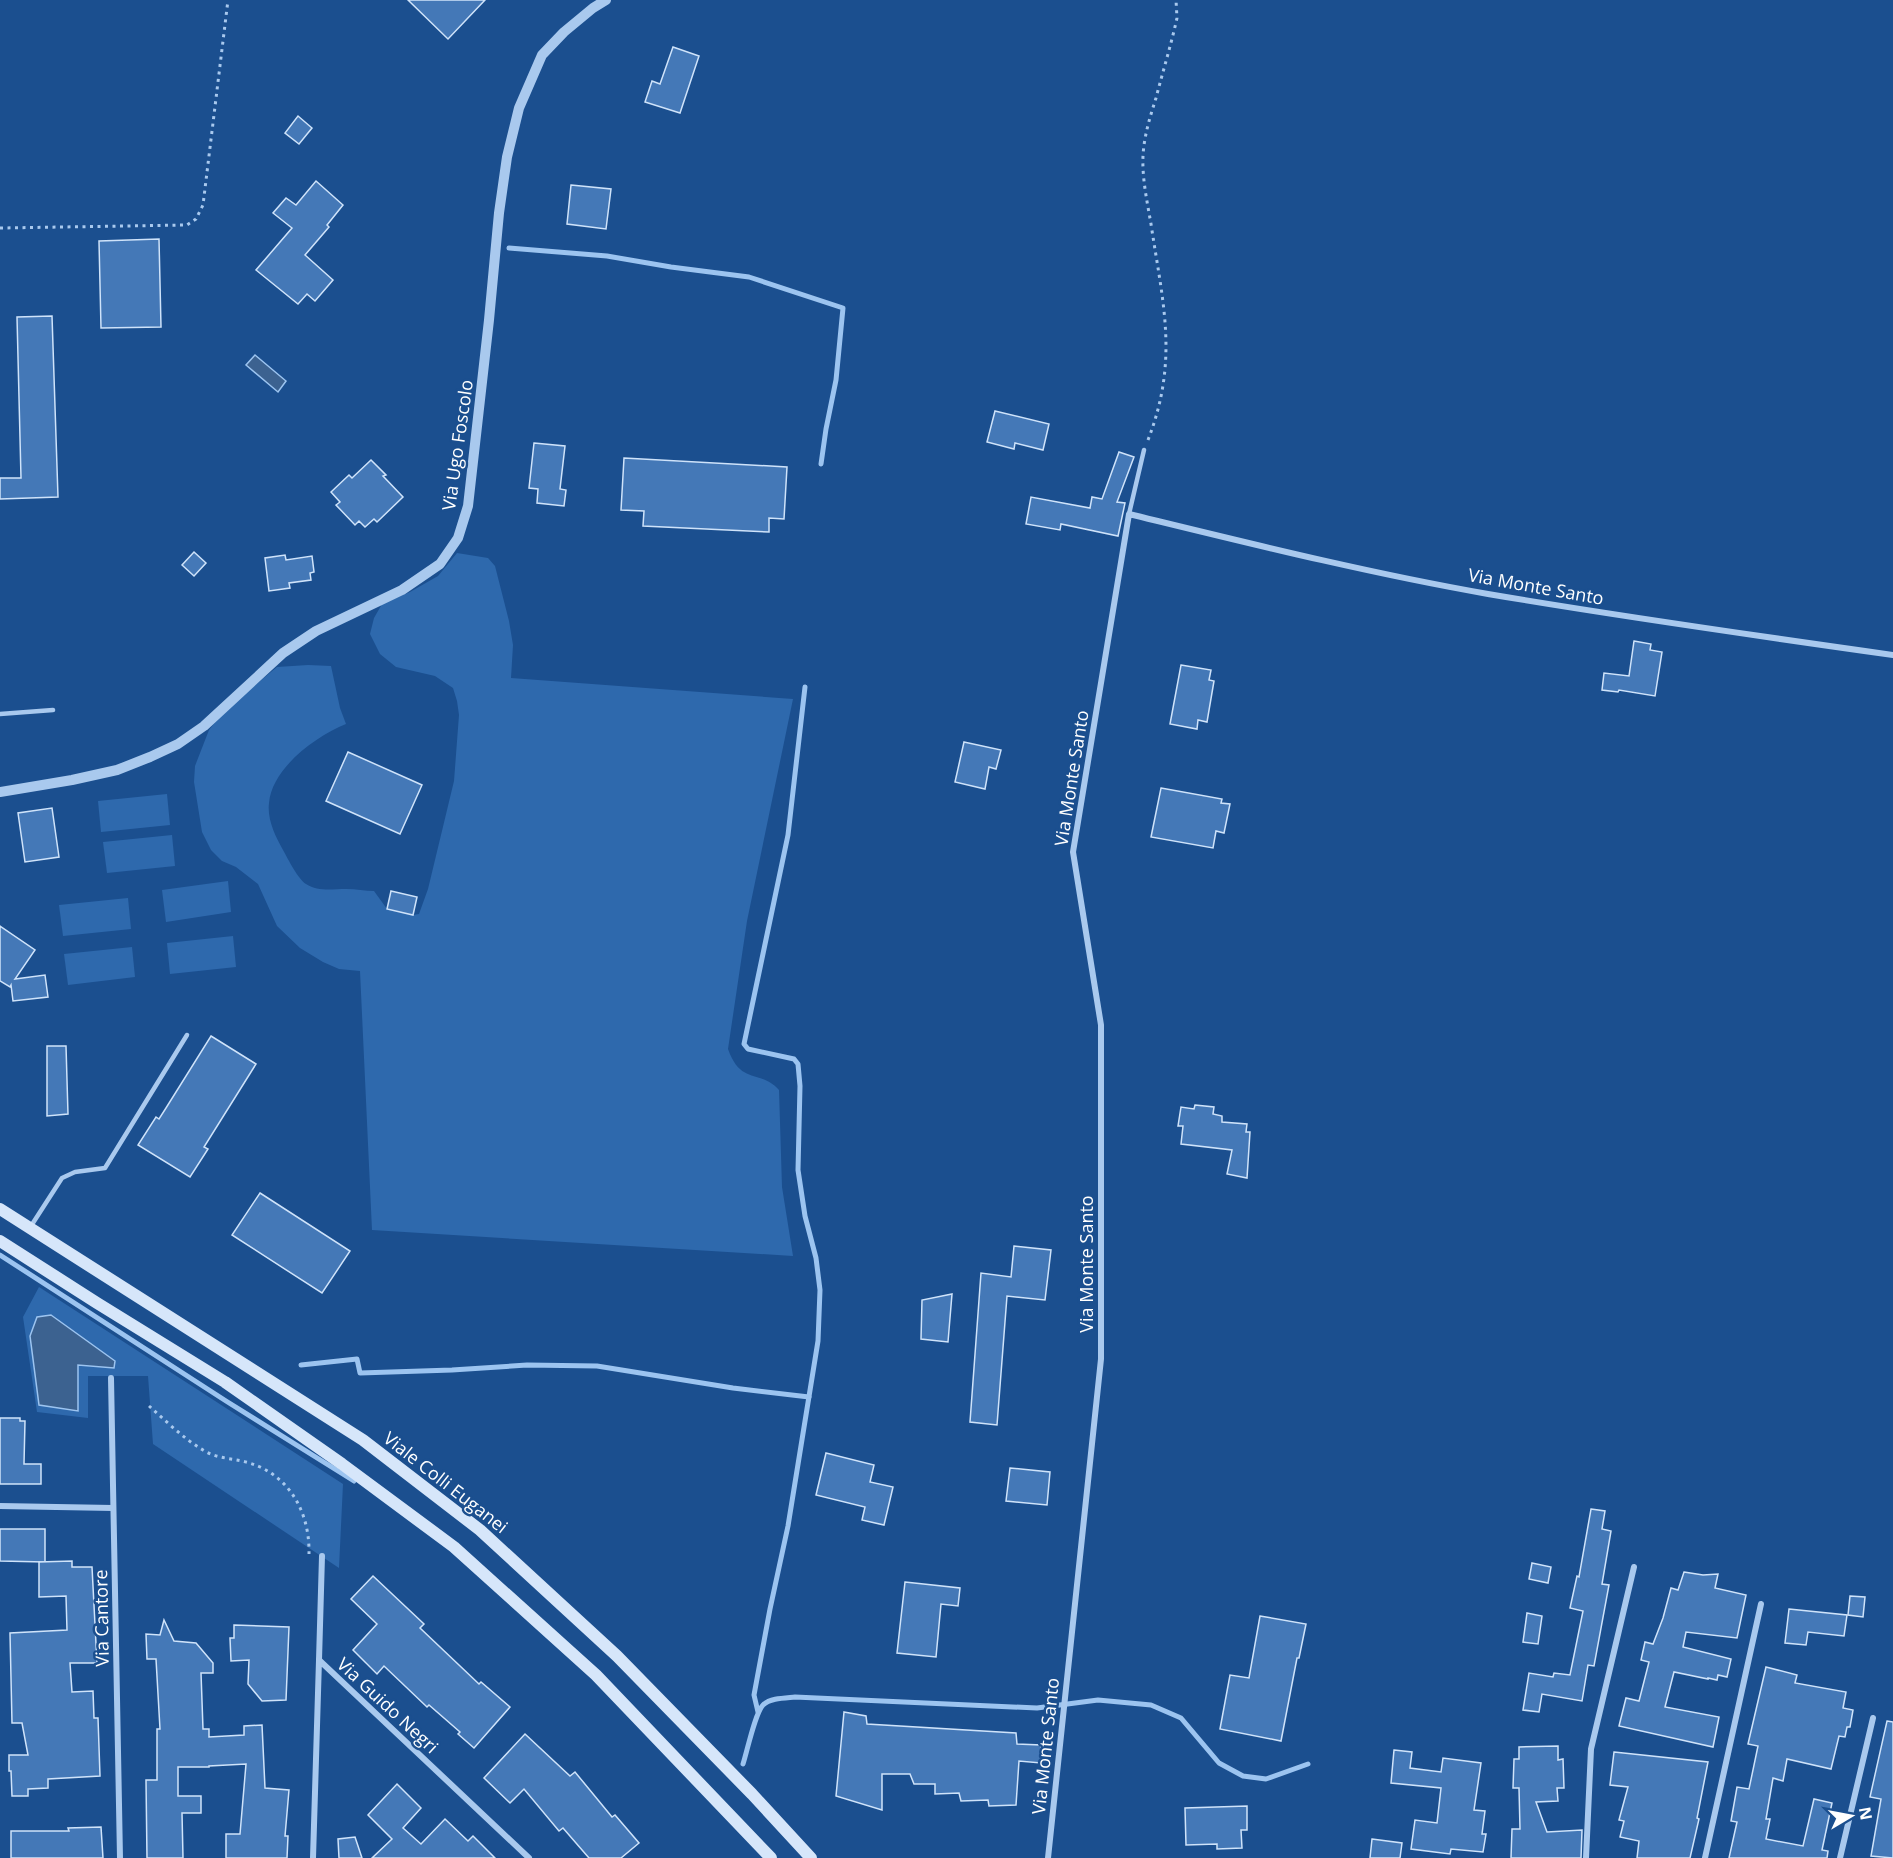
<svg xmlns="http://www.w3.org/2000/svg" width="1893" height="1858" viewBox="0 0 1893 1858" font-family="'Open Sans',sans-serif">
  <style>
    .green { fill: #2e69ad }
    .water { fill: #3c6290; stroke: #9cc4f0; stroke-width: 1.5 }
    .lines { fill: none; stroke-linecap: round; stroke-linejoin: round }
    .stream { stroke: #9cc4f0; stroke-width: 5 }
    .building { fill: #4478b7; stroke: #cfe3fa; stroke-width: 1.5 }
    .path { stroke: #a9c9ee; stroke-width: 3; stroke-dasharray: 3 4.5; stroke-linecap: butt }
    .service { stroke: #a9c9ee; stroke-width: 4.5 }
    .minor { stroke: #a9c9ee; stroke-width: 6 }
    .tertiary { stroke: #a9c9ee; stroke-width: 10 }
    .secondary { stroke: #d6e6fa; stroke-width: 12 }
    .labels { text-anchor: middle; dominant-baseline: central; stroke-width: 5; stroke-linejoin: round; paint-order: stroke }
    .street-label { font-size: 18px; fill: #fff; stroke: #1b4f8f }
  </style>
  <rect width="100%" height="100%" fill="#1b4f8f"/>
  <g class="green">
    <path d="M457,553l31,5 7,8 14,55 4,24 -2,33 282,21 -46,222 -19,128c13,37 33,20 51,41l3,97 11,69 -421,-26 -12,-259 -21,-2 -16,-7 -23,-14 -23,-22 -19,-42 -22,-17 -14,-6 -11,-11 -9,-18 -8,-50 1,-16 14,-36 15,-19 53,-44 31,-2 23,1 9,42 6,16c-30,12 -74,44 -77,79 -2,16 6,33 14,47 5,9 15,29 23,34 12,8 27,5 40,5 10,0 19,2 28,2l13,18 26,6 6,-1 9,-25 26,-108 5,-66 -2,-14 -4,-13 -18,-12 -39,-9 -16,-13 -10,-20 4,-16 8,-14 28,-12 28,-16z"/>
    <polygon points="167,794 170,825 101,832 98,801"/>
    <polygon points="172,835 175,866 107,873 103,842"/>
    <polygon points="228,881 231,912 166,922 162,890"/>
    <polygon points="128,898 131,929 63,936 59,905"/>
    <polygon points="233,936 236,967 170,974 167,943"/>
    <polygon points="132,947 135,977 68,985 64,954"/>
    <polygon points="39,1287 343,1484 339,1568 153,1444 148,1376 88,1376 88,1418 37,1412 23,1317"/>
  </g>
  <g class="water">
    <polygon points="255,355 286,381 278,392 246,365"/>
    <polygon points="51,1315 115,1361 114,1368 78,1365 78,1411 39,1405 30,1336 37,1317"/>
  </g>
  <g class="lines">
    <g class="stream">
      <polyline points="509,248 607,256 671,267 749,277 843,308 836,380 826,429 821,464"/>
      <polyline points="0,1255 226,1401 354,1481"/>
      <polyline points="301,1365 357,1359 360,1373 452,1370 527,1365 597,1366 733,1388 809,1397"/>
      <polyline points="758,1712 754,1695 770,1609 788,1526 818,1341 820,1290 816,1258 805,1216 798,1170 800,1086 798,1064 794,1059 748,1049 744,1044 788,835 805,687"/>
      <path d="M743,1764c4,-12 12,-51 20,-59 7,-7 22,-7 32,-8l242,11 61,-8 53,5 30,13 38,45 24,13 23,3 42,-15"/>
    </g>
  </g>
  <g class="building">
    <polygon points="408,0 485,0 448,39"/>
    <polygon points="673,47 699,56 680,113 645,102 652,81 660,84"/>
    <polygon points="298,116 312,128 299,144 285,133"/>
    <polygon points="316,181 343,205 327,225 329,227 305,255 333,280 315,301 307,294 298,304 256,270 292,228 273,213 286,198 296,205"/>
    <polygon points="571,185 611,189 606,229 567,224"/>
    <polygon points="159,239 161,327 101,328 99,241"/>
    <polygon points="52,316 58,497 0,499 0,478 21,478 17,317"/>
    <polygon points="995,411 1049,424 1043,450 1015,443 1014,449 987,442"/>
    <polygon points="534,443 565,446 560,489 566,490 564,506 537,503 538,489 529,488"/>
    <polygon points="1119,452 1134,457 1117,502 1125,503 1118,536 1061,524 1060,530 1026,524 1031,497 1090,508 1092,497 1102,499"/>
    <polygon points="624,458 787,467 784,519 769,518 769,532 643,526 644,511 621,510"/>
    <polygon points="371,460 386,475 383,476 403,497 377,522 374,519 365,527 359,521 355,525 336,505 340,502 331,492 349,475 352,478"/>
    <polygon points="194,552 206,563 194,576 182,565"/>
    <polygon points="285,555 286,560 312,556 314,572 310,573 311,580 289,583 290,588 269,591 265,558"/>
    <polygon points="1634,641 1651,644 1650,650 1662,652 1655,696 1619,690 1618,692 1602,690 1604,673 1629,676"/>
    <polygon points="1181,665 1211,670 1209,680 1214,681 1207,722 1198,720 1197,729 1170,724"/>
    <polygon points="964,742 1001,750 996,769 989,767 985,789 955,782"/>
    <polygon points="348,752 422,785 400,834 326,801"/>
    <polygon points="1161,788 1222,799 1221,803 1230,804 1224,833 1216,831 1213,848 1151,837"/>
    <polygon points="52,808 59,857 25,862 18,813"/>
    <polygon points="391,891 417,897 413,915 387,909"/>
    <polygon points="0,926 35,950 15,979 45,975 48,997 13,1001 11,985 10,987 0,981"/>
    <polygon points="211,1036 256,1064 204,1147 208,1149 190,1177 138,1145 156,1117 159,1119 166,1108"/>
    <polygon points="47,1046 66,1046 68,1114 47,1116"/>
    <polygon points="1195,1105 1214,1107 1213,1114 1222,1116 1222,1122 1247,1124 1246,1132 1250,1132 1247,1178 1227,1174 1232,1150 1181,1144 1183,1126 1178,1126 1181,1107 1194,1109"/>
    <polygon points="260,1193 350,1251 322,1293 232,1235"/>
    <polygon points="1014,1246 1051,1250 1045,1300 1007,1296 997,1425 970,1422 981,1273 1011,1277"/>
    <polygon points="952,1294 948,1342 921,1339 922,1300"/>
    <polygon points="0,1418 20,1418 20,1421 25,1421 24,1464 41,1464 41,1484 0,1484"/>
    <polygon points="826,1453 874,1465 870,1482 893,1487 884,1525 862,1520 865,1507 816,1495"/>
    <polygon points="1010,1468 1050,1472 1047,1505 1006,1501"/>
    <polygon points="1591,1509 1605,1511 1602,1529 1611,1531 1602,1584 1609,1585 1594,1666 1588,1665 1582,1701 1542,1694 1539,1712 1523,1710 1529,1673 1553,1677 1554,1673 1570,1675 1583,1611 1570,1608 1577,1576 1579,1577"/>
    <polygon points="0,1529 45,1529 45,1562 0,1561"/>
    <polygon points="72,1561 72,1567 92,1567 97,1663 70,1663 72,1692 93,1691 94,1718 98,1718 100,1776 48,1779 48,1788 28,1789 28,1796 12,1796 11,1771 9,1771 9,1755 28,1755 22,1723 12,1723 10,1633 67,1630 66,1596 39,1597 39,1562"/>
    <polygon points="1532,1563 1551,1567 1548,1583 1529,1579"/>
    <polygon points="1684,1572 1703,1575 1718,1574 1715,1588 1746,1595 1737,1638 1686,1632 1683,1647 1731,1659 1727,1677 1718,1675 1717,1680 1708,1678 1708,1679 1674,1672 1665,1707 1719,1717 1713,1747 1619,1726 1626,1698 1639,1701 1649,1662 1641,1660 1645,1642 1653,1644 1663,1618 1671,1588 1678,1590"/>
    <polygon points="373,1576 424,1624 420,1628 479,1684 481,1682 510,1707 474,1748 458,1734 460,1732 429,1705 427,1707 384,1666 377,1674 353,1650 377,1624 351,1599"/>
    <polygon points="905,1582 960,1588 958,1606 941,1604 936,1657 897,1653"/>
    <polygon points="1850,1596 1865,1597 1863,1617 1848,1615"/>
    <polygon points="1789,1609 1847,1615 1844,1636 1808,1632 1806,1645 1785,1643"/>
    <polygon points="1527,1613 1542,1616 1538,1644 1523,1642"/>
    <polygon points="1260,1616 1306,1624 1299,1658 1297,1658 1281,1741 1220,1729 1230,1675 1249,1678"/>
    <polygon points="164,1620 174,1641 196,1643 213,1663 213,1673 201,1673 203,1729 209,1729 209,1737 244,1735 244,1726 262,1725 265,1788 289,1790 285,1836 288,1836 287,1858 226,1858 226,1834 240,1834 246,1764 209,1766 209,1767 178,1767 178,1796 201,1796 201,1813 182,1813 183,1858 147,1858 146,1780 157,1780 157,1729 160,1729 156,1659 147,1659 146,1634 160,1635"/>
    <polygon points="234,1625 289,1627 286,1700 262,1701 248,1684 249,1660 231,1661 230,1638 234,1638"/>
    <polygon points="1766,1667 1797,1675 1795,1683 1846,1692 1843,1708 1853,1710 1850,1727 1847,1727 1845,1737 1839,1736 1831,1769 1787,1759 1783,1781 1773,1778 1766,1819 1770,1819 1766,1839 1803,1846 1814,1799 1832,1803 1822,1850 1828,1851 1827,1858 1729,1858 1737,1822 1731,1821 1737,1787 1749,1789 1758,1746 1748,1744"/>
    <polygon points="844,1712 866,1716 867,1724 1016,1733 1017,1744 1041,1745 1041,1763 1019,1761 1016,1805 989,1806 988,1800 961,1801 959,1793 935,1794 935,1784 914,1784 910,1774 882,1774 882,1810 836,1796"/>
    <polygon points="1887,1721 1893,1722 1893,1858 1871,1856 1881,1799 1870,1797"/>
    <polygon points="525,1734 570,1776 575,1772 612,1817 615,1815 639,1843 621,1858 589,1858 563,1828 559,1831 524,1789 510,1803 484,1778"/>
    <polygon points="1558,1746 1558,1760 1563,1759 1564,1788 1557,1788 1558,1801 1536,1802 1547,1832 1582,1830 1581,1858 1511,1858 1512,1829 1520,1829 1519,1788 1513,1788 1514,1759 1519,1759 1519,1747"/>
    <polygon points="1394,1750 1412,1752 1410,1768 1441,1772 1443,1758 1481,1763 1474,1810 1485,1811 1482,1834 1486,1834 1483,1852 1451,1849 1450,1854 1411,1849 1415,1820 1437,1823 1441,1788 1391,1783"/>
    <polygon points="1614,1752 1708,1762 1697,1818 1699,1819 1690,1858 1637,1858 1639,1841 1620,1837 1624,1821 1619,1820 1628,1787 1610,1785"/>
    <polygon points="397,1784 421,1808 403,1828 421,1844 445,1819 468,1841 473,1836 495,1858 372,1858 392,1839 368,1815"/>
    <polygon points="1247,1806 1247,1830 1241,1830 1242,1848 1217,1849 1217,1844 1186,1845 1185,1808"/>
    <polygon points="101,1827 103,1858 11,1858 11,1831 69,1831 68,1828"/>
    <polygon points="355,1837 362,1858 339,1858 338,1839"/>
    <polygon points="1372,1839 1402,1843 1400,1858 1370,1858"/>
  </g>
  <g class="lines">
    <g class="path">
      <polyline points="0,228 187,225 196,219 203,205 228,0"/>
      <path d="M1148,440c31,-80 15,-136 3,-216 -4,-23 -9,-46 -8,-68 1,-20 7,-39 13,-58 7,-27 15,-53 21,-80l-1,-18"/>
      <path d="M149,1406c17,15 35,33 54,44 12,8 26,8 39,11 45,10 68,49 67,93"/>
    </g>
    <g class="service">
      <polyline points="1129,514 1144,450"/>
      <polyline points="0,714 53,710"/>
      <polyline points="31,1226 62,1178 75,1172 105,1168 187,1035"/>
    </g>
    <g class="minor">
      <polyline points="111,1378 120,1858"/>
      <polyline points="0,1506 113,1508"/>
      <polyline points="319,1660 322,1556"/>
      <polyline points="313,1858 319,1660 529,1858"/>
      <path d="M1048,1858l53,-499v-334l-28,-173 56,-338c119,29 239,59 359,80 135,23 270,42 405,61"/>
      <polyline points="1586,1858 1591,1749 1634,1567"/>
      <polyline points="1705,1858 1761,1604"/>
      <polyline points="1840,1858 1873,1718"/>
    </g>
    <polyline class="tertiary" points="0,792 72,780 117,770 150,757 178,744 204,726 283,653 316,631 402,590 440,564 458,538 468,506 489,320 499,213 507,157 519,108 542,55 564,32 593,8 606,0"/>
    <g class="secondary">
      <polyline points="0,1209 363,1440 480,1530 617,1656 752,1794 811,1858"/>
      <polyline points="0,1241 97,1303 225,1382 342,1464 454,1547 596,1675 771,1858"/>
    </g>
  </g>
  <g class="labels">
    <g class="street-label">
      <text transform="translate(457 445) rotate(-82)">Via Ugo Foscolo</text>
      <text transform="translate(1536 586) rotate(10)">Via Monte Santo</text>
      <text transform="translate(1071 778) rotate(-81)">Via Monte Santo</text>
      <text transform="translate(1086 1264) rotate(-90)">Via Monte Santo</text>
      <text transform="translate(446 1482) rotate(38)">Viale Colli Euganei</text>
      <text transform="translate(101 1618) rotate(-91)">Via Cantore</text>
      <text transform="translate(388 1705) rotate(43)">Via Guido Negri</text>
      <text transform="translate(1045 1746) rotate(-84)">Via Monte Santo</text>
    </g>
  </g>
  <g transform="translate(1851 1816) rotate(80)" stroke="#1b4f8f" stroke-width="4.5" paint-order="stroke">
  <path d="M0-4.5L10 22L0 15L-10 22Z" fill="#ffffff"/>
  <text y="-9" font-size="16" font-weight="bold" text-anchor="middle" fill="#ffffff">N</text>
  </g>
</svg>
